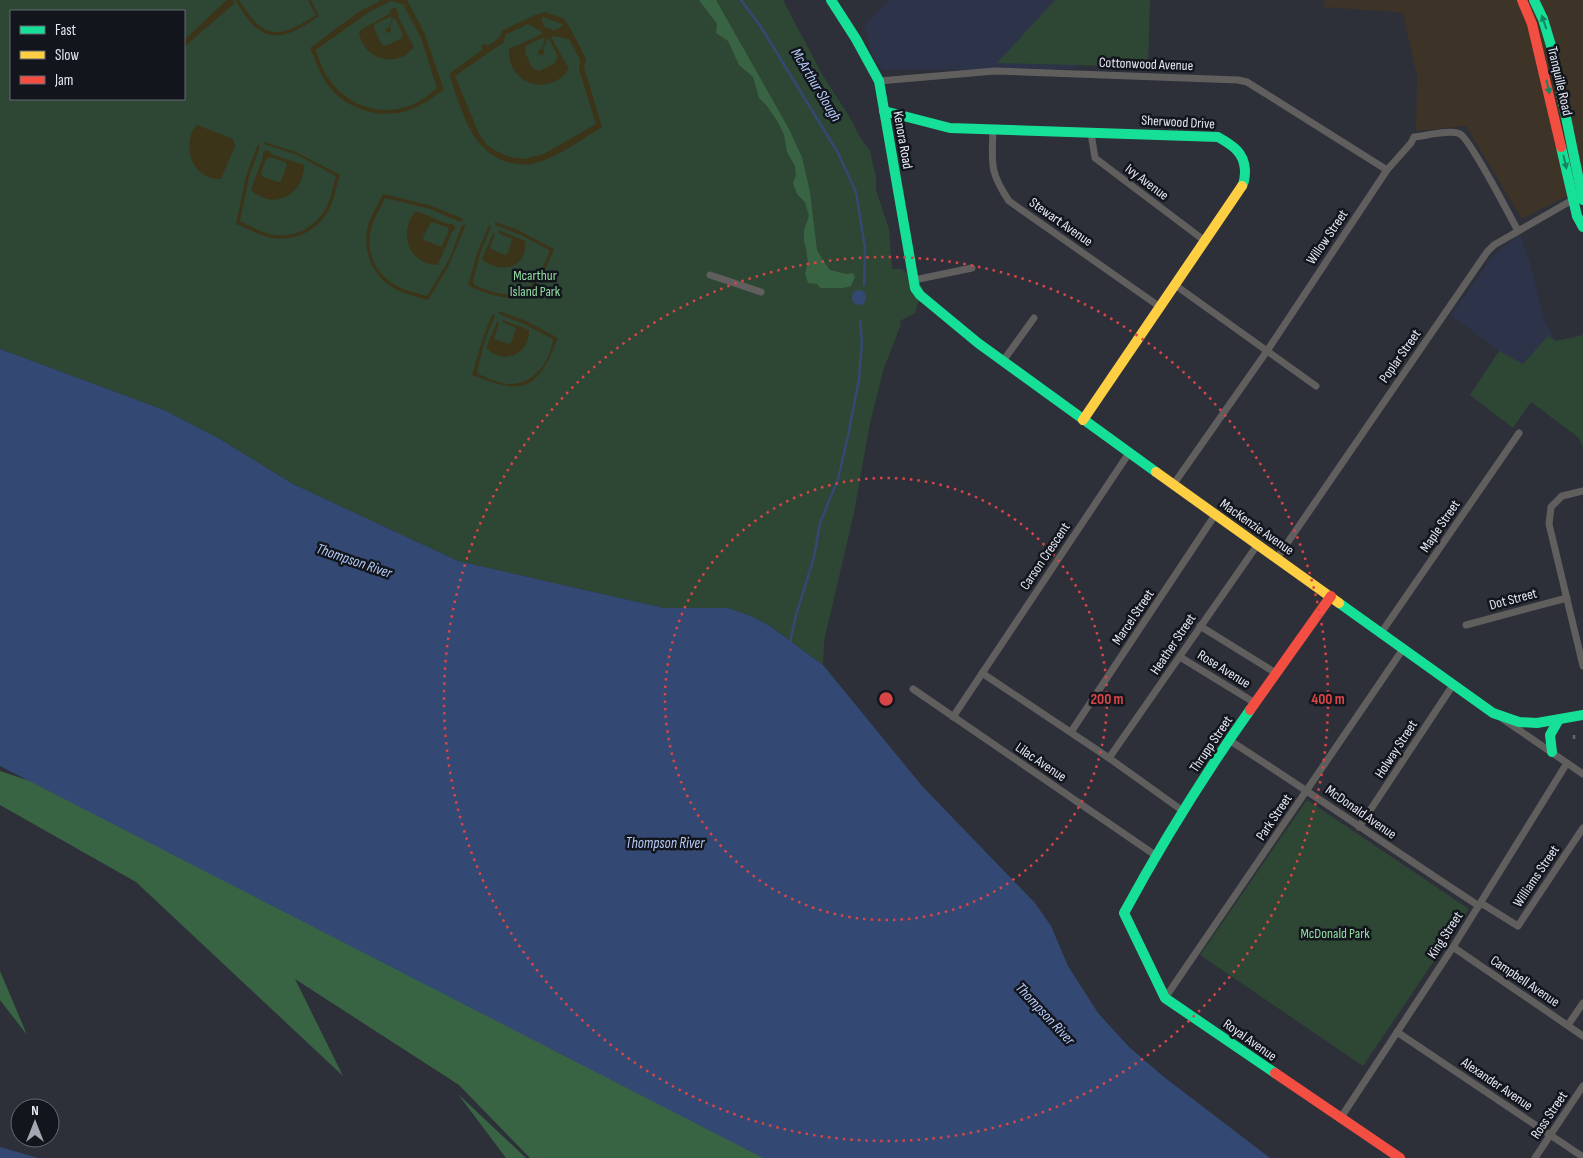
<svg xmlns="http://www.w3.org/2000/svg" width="1583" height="1158" viewBox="0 0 1583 1158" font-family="'Sofia Sans Condensed',sans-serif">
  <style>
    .commercial { fill: #3d3327 }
    .built { fill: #2d3349 }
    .green { fill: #2e4634; fill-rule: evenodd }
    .forest { fill: #386443 }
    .sand { fill: #3b3419; fill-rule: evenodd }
    .water { fill: #334973 }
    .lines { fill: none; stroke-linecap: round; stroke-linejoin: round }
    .stream { stroke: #334973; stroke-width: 2.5 }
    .river { stroke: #334973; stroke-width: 14 }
    .street { stroke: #605f5e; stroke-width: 7 }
    .fast { stroke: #16e098; stroke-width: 10 }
    .slow { stroke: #ffcf43; stroke-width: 10 }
    .jam { stroke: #f24e42; stroke-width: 10 }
    .rail { stroke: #65676a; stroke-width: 2.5; stroke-dasharray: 8 4; stroke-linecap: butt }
    .oneway { fill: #158561 }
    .ring { fill: none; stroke: #d84546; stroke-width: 2.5; stroke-dasharray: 2.5 5 }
    .labels { text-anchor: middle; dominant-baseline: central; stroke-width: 5; stroke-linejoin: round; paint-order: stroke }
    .street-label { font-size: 14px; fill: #e4e8f3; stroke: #13151d }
    .park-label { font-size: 14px; fill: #93dfa2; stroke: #13151d }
    .water-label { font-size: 15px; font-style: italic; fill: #b5ccf9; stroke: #13151d }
    .centre { fill: #d84546; stroke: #13151d; stroke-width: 2.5 }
    .ring-label { font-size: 15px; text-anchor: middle; font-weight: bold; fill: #d84546; stroke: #13151d; stroke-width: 5; stroke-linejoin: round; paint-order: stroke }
  </style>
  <rect width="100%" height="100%" fill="#2d3039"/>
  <polygon class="commercial" points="1325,0 1583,0 1583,188 1522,219 1466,126 1416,131 1417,76 1403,14 1396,12 1323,7"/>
  <g class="built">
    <polygon points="889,0 1078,0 1077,69 883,70 873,57 864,25"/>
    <polygon points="1520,234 1530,263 1544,319 1556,341 1583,335 1583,448 1579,438 1531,402 1513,428 1470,395 1499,351 1451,315 1493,256"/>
  </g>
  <g class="green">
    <path d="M0,0h783l39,74 27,42 11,21 10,14 6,26v13l13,39 3,40h10l21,18 -8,26 -15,8 1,3 -18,47 -13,52 -16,90 -30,128 -1,24 -53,-39 -19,-10 -23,-8h-64l-206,-47 -165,-77 -75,-46 -54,-28 -164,-61zM11,11h173v88h-173z"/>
    <polygon points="1055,0 1150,0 1148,67 997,63"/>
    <polygon points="1583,335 1583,448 1579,438 1531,402 1513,428 1470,395 1499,351 1523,364 1548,336 1556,341"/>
    <polygon points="1307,800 1469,909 1363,1066 1200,955"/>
  </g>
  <g class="forest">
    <polygon points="699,0 716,0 789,129 802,157 810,192 817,250 822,259 830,270 846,274 853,273 855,277 851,286 843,288 820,288 817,284 808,283 805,273 808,263 806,248 804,242 804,230 809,216 805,202 797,194 793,183 796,175 795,166 787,152 784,135 779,124 767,106 759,98 753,77 739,65 728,41 716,33 717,24"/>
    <polygon points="0,771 80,798 792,1158 530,1158 459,1085 295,979 343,1076 136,882 0,805"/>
    <polygon points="0,971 27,1035 0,1000"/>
    <polygon points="458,1094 526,1158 506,1158"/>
  </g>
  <g class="sand">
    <polygon points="227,0 232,0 235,3 184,47 184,40"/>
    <path d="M235,0h4c25,40 38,40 77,15l-8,-15h3l8,16c-19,13 -43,30 -65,10 -8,-7 -13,-18 -19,-26z"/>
    <path d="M381,0h26l17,32 20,58c-10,6 -19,13 -29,18 -31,14 -71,2 -89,-26 -7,-10 -11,-23 -16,-34l47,-35zM391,1l12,3 18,34 16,50c-45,43 -107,19 -121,-38l53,-38z"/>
    <path d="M392,8h4l3,6 -1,3 16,30c-18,23 -52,12 -55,-16l30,-17zM390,17l2,1 -3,9 -3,2v3l3,1 2,-2 -1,-4 3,-9h2l8,17 -2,4 -16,7 -4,-2 -7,-16 1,-4z"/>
    <path d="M544,12l19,6 6,8 17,33 -2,8 18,60c-20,12 -41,28 -63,35 -11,4 -24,3 -34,-1 -36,-12 -44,-55 -56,-87l33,-24 -1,-4 3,-2 4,2 11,-8 3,-7 33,-16zM543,17l19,7 1,2 -10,5 -3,-3h-5l-4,-9zM528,24l14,8v2l-33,15c-2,35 40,49 60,20l-18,-32 2,-1 16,3 11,21 -1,9 17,55 -52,30 -20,5 -14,-2 -16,-7 -7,-5 -8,-11 -24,-58 49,-34 1,-7zM544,37l1,2 -3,9 -4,3 1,4 6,-1 -2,-5 4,-10h2l9,17 -3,7 -16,8 -7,-3 -7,-16 1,-6z"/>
    <path d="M197,125l36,14 2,7 -14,33c-22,1 -35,-20 -31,-40 1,-6 3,-10 7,-14z"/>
    <path d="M264,142l32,10 44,23c-4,12 -6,25 -12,36 -11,21 -37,32 -60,26 -11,-3 -21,-9 -32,-13l10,-48 12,-32 2,2 -11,31 -9,44c10,5 19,10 29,13 24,6 48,-7 58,-28 5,-9 6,-21 9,-30l-39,-21 -33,-11z"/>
    <path d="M266,150l3,1 2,3 33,11c0,29 -30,47 -53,25l12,-33v-5zM271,157l14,5 2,3 -6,16 -3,1 -15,-5 -2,-4 5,-14z"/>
    <path d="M383,194l49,12 31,13 -2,3 -31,-13 -45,-11c-4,9 -10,18 -13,28 -8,23 3,49 25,60 9,5 20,7 30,10l23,-38 12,-33h4l-18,42 -20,33c-11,-3 -23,-6 -33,-11 -21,-11 -32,-36 -28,-60 3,-12 11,-24 16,-35z"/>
    <path d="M416,211l32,13h4l3,2v4l-3,2 -14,33c-29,0 -41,-33 -22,-54zM431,222l16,5 2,4 -8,16 -17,-7 -1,-3z"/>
    <path d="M495,222l21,7 38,20c-11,28 -24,57 -61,46 -8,-2 -17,-6 -25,-10l10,-34 11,-26 2,2 -10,24 -8,29 1,5c43,18 58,11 75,-32v-3l-28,-15 -26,-10z"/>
    <path d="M499,230l26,11c3,27 -25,34 -43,18l11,-26 2,1 -5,13 1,2 14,6 3,-2 4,-14 -14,-6z"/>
    <path d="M499,311l27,10 32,17c-21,52 -33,58 -86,37l10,-34 10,-27 3,2 -10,24 -8,31 1,3c10,4 19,9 30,10 25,2 43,-23 45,-45l-29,-15 -25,-10z"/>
    <path d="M503,320l26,10c1,24 -25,36 -43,18l11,-26 2,1 -5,16 15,5 2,-1 5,-15 -14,-6z"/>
  </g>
  <g class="water">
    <polygon points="0,349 164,410 218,438 293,484 458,561 664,608 728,608 751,616 770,626 823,665 922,786 1035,903 1051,926 1068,966 1098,1013 1129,1047 1164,1077 1270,1158 763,1158 0,766"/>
    <polygon points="0,1147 38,1158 0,1158"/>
  </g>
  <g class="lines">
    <g class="stream">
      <polyline points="741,0 761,27 838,153 856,192 865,248 864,285"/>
      <polyline points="790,642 796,615 814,557 820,523 838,479 848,436 859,379 862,342 860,321"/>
    </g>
    <polyline class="river" points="859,297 859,298"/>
    <g class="street">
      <polyline points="879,81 995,71 1238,80 1247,82 1387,170"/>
      <path d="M993,129c-1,35 -4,42 16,72l151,106"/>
      <polyline points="1091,133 1095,158 1205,241"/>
      <polyline points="710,275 761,292"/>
      <polyline points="914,280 972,268"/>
      <polyline points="1175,285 1316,386"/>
      <polyline points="1003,361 1034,318"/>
      <path d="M1173,485l94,-134 120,-181 24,-27 3,-6c11,-1 37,-8 46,-3 10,5 50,82 58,97"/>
      <polyline points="1583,491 1562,496 1551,507 1549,524 1583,666"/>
      <polyline points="1277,558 1487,252 1494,245 1574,199"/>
      <polyline points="1466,625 1567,598"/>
      <polyline points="1200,626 1276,673"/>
      <polyline points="1381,633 1519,433"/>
      <polyline points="1180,657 1255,703"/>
      <polyline points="982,673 1109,758 1183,811"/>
      <polyline points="913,689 1155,855"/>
      <polyline points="953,717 1129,453"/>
      <polyline points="1503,719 1583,774"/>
      <polyline points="1071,732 1215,515"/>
      <path d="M1229,740c84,54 166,111 250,166"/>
      <polyline points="1109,758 1258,544"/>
      <polyline points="1359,827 1453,685"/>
      <polyline points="1481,903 1518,926 1583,828"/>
      <polyline points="1453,947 1583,1036"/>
      <polyline points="1165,998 1403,649"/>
      <polyline points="1568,1025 1583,1003"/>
      <polyline points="1397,1032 1583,1157"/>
      <polyline points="1340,1119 1453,947 1567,763"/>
      <polyline points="1535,1158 1583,1086"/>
    </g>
    <g class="fast">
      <polyline points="831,0 856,39 879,81 915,288 920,295 978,343 1156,472"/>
      <polyline points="1534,0 1543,19 1552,49 1583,200"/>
      <path d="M884,111l66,17 268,9c14,8 26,15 27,33 0,5 0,11 -3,16"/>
      <polyline points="1561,147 1577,216 1583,227"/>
      <polyline points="1339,603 1493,713 1519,722 1537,723 1583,715"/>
      <path d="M1250,710c-46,65 -88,133 -126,203l41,85 110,75"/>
      <polyline points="1552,752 1550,735 1558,721"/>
    </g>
    <g class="slow">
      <polyline points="1083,420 1242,186"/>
      <polyline points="1156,472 1339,603"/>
    </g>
    <g class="jam">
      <polyline points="1522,0 1532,24 1561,147"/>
      <polyline points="1250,710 1331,596"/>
      <polyline points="1275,1073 1400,1158"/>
    </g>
    <polyline class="rail" points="1574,739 1574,735"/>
  </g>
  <defs><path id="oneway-solid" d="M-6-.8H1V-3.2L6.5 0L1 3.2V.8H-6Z" transform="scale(1.25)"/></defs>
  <g class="oneway">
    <use href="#oneway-solid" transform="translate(1544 22) rotate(-109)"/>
    <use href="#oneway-solid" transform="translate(1548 87) rotate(77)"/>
    <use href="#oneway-solid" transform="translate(1565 162) rotate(77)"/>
  </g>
  <g class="ring">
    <circle cx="886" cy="699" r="221"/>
    <circle cx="886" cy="699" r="442"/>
  </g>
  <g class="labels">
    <g class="street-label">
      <text transform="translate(1146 64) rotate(2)">Cottonwood Avenue</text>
      <text transform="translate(1560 81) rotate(77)">Tranquille Road</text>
      <text transform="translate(1178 122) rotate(3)">Sherwood Drive</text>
      <text transform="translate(903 140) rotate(80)">Kenora Road</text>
      <text transform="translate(1147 182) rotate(37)">Ivy Avenue</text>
      <text transform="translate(1061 222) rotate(35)">Stewart Avenue</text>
      <text transform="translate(1327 237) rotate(-56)">Willow Street</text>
      <text transform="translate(1400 356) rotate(-55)">Poplar Street</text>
      <text transform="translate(1440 526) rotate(-56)">Maple Street</text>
      <text transform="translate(1257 527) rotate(35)">MacKenzie Avenue</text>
      <text transform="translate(1045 556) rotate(-56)">Carson Crescent</text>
      <text transform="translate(1513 599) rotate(-15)">Dot Street</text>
      <text transform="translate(1133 617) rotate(-56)">Marcel Street</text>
      <text transform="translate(1173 644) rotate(-56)">Heather Street</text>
      <text transform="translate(1224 669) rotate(32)">Rose Avenue</text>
      <text transform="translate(1211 744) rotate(-56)">Thrupp Street</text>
      <text transform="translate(1396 749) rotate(-57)">Holway Street</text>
      <text transform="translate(1041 762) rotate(34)">Lilac Avenue</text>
      <text transform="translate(1361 812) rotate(35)">McDonald Avenue</text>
      <text transform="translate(1274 817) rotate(-56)">Park Street</text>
      <text transform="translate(1536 876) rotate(-56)">Williams Street</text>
      <text transform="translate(1445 935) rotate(-57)">King Street</text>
      <text transform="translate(1525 981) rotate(34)">Campbell Avenue</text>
      <text transform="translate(1250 1040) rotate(35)">Royal Avenue</text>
      <text transform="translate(1497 1084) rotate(34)">Alexander Avenue</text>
      <text transform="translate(1549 1115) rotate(-56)">Ross Street</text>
    </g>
    <g class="park-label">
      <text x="535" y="275">Mcarthur<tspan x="535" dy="16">Island Park</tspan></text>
      <text x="1335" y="933">McDonald Park</text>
    </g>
    <g class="water-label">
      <text transform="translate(816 85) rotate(59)">McArthur Slough</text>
      <text transform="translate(354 561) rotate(19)">Thompson River</text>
      <text x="665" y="843">Thompson River</text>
      <text transform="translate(1045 1014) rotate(47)">Thompson River</text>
    </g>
  </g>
  <circle cx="886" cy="699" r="8" class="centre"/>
  <g class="ring-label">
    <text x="1107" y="704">200 m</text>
    <text x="1328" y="704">400 m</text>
  </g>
  <rect x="10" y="10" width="175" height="90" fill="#13151d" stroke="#676973"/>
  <rect x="20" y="26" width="25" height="8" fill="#16e098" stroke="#676973"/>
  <text x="55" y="35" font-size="15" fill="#e4e8f3">Fast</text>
  <rect x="20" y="51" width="25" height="8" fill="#ffcf43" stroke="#676973"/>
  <text x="55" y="60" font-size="15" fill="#e4e8f3">Slow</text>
  <rect x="20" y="76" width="25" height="8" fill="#f24e42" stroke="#676973"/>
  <text x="55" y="85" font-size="15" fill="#e4e8f3">Jam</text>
  <g transform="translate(35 1123)"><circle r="24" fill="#13151d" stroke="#676973"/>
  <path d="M0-4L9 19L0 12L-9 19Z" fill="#a4a8b2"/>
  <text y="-8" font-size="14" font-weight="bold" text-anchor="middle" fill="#e4e8f3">N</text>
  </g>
</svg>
